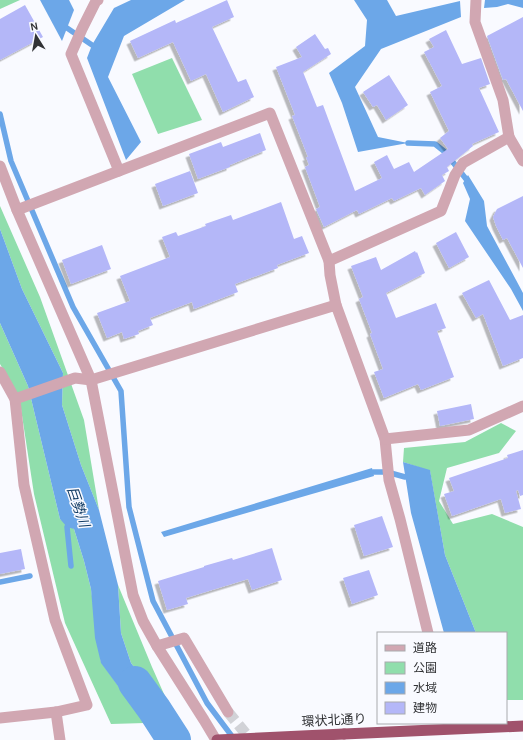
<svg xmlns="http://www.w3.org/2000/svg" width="523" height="740" viewBox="0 0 523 740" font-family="Karla,'Noto Sans JP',sans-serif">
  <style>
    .green { fill: #90deac }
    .water { fill: #6ca7e8 }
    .pier { fill: #f9faff }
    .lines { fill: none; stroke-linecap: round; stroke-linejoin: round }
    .stream { stroke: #6ca7e8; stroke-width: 5.5 }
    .river { stroke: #6ca7e8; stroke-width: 34 }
    .building { fill: #b4b7f8; filter: url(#shadow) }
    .minor-tunnel { stroke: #d1d2d7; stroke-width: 11; stroke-dasharray: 11 5.5; stroke-linecap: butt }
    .minor { stroke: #d1a7b2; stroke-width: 11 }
    .trunk { stroke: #a0526c; stroke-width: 11 }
    .trunk-bridge { stroke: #a0526c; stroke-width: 11 }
    .labels { text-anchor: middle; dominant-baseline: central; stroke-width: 3; stroke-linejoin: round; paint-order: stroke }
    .street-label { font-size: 13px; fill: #313235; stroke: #f9faff }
    .water-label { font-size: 14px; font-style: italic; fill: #103b64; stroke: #f9faff }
  </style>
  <defs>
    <filter id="shadow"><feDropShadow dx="-3.5" dy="3.5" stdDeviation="0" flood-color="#0004"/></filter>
  </defs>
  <rect width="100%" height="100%" fill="#f9faff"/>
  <g class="green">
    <polygon points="0,0 20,0 0,9"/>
    <polygon points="172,58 202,120 158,134 132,74"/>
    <polygon points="0,206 40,297 84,420 99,510 81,465 62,405 63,373 22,289 0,229"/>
    <polygon points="0,323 28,386 60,519 74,529 84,561 91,589 101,662 145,723 111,724 65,623 34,494 19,396 0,364"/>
    <polygon points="501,423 516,431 499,453 447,468 439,501 453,524 492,514 523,527 523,700 506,700 506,633 476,633 445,555 430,471 403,462 404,448 465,442"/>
    <polygon points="118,585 152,667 176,721 131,663 121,633"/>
  </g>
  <g class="water">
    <polygon points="40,0 69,0 74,10 62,41"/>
    <polygon points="131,0 185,0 124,36 108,77 141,142 126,160 87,58 92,45 114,8"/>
    <polygon points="354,0 387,0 396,16 460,1 461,17 381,49 355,87 378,137 408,143 358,152 342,103 329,73 365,46 367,20"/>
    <polygon points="485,0 523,0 523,8 508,4 497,7 484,8"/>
    <polygon points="468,175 484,201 487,226 523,293 523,311 511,289 465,221 470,199 463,183"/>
    <polygon points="0,229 22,289 63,373 62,405 81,465 99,510 118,585 121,633 131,663 176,721 145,723 101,663 95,638 91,589 84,561 74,529 67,527 60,519 28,386 0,323"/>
    <polygon points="403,462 430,470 445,555 476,633 444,633 411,513"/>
    <polygon points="372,468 374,476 164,537 161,532"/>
  </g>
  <polygon class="pier" points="176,721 178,721 177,723 145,725 142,723"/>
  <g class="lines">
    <g class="stream">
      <polyline points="67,28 92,45"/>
      <polyline points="0,114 11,161 73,307 121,391 129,507 153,601 207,703 234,739"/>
      <polyline points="408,143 435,144 445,152 466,179"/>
      <polyline points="373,472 387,472 405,477"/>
      <polyline points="70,521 67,527 71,566"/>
      <polyline points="0,582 30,576"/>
    </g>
    <polyline class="river" points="135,683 154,709 174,740"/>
  </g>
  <g class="building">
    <polygon points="227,0 234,17 212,27 238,82 246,79 254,97 223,112 206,74 191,81 173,42 138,58 130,41 175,20 176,23"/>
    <polygon points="25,5 43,37 0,60 0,19"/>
    <polygon points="523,17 523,111 506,79 503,80 487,36"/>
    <polygon points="446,30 462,64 481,58 490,84 479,88 499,132 472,144 473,146 447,167 449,171 442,175 445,181 425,195 421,188 394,201 392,198 359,214 357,210 324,227 316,209 320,207 305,167 309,165 306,157 308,157 292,116 295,115 276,67 302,57 296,47 315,34 325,49 328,48 331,54 303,72 317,107 323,105 355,191 382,178 374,162 387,155 394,169 409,162 414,172 448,149 440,138 449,131 430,92 442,86 424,52 434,47 429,39"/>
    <polygon points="389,75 408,105 386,120 377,105 373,107 363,92"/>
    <polygon points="260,133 266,150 230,165 230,167 198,179 189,154 221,142 223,147"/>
    <polygon points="190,171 198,193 163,206 155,184"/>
    <polygon points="523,196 523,268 507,238 503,240 496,226 493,217 497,209"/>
    <polygon points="281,202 294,239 302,236 309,253 277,265 278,268 235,284 238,292 194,309 192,302 150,318 153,325 138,331 139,334 124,339 122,332 107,338 97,313 130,301 120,276 170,257 162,237 176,232 178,236 206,226 205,224 231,215 233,220"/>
    <polygon points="456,232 469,257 449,268 436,243"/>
    <polygon points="102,245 111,269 71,284 62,260"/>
    <polygon points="415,251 416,253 417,252 425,273 386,293 396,318 436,303 446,328 437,331 454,377 421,390 418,384 384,398 374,372 383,369 370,334 372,333 359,299 363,297 351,266 376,257 381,270"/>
    <polygon points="489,280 510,320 523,315 523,358 503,366 483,314 476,318 462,293"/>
    <polygon points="471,404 474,419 440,426 437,411"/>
    <polygon points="523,450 523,495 520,496 518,490 516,491 521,509 505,513 501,499 452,516 444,494 454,491 449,478 508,458 507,455"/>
    <polygon points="382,516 393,547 364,556 354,525"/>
    <polygon points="272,548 282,580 252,590 248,579 186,598 188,604 167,610 158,581 204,567 204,566 232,558 233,560"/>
    <polygon points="21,549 25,569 0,574 0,553"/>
    <polygon points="369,570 378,595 352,604 343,578"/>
  </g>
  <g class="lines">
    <polyline class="minor-tunnel" points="228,712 251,740"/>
    <g class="minor">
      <polyline points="98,0 96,1 82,29 71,54 119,171"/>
      <polyline points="476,0 475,22 503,100 509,137"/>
      <polyline points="0,166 17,210 91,380 133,595 143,621 157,646 204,720 216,740"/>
      <polyline points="17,210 270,113 329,261 330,275 336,305"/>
      <polyline points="329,261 441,211 455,175 463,163 509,137 523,161"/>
      <polyline points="0,372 15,399 24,485 55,620 87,705 56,712 0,718"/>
      <polyline points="15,399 75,378 91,380 336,305 385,439 389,480 400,519 428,633"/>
      <polyline points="385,439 469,430 523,406"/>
      <polyline points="157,646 184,638 228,712"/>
      <polyline points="56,712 60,740"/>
    </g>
    <polyline class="trunk" points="344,734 523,726"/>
    <polyline class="trunk-bridge" points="217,740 344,734"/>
  </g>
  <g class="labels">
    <g class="street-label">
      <text transform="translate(334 720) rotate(-3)">環状北通り</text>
    </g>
    <g class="water-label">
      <text transform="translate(78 507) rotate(71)">巨勢川</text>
    </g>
  </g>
  <rect x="377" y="632" width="130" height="92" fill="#f9faff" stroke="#a9aaae"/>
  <rect x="385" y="645" width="20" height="6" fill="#d1a7b2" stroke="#a9aaae"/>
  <text x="413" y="652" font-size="12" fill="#313235">道路</text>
  <rect x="385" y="662" width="20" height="12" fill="#90deac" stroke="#a9aaae"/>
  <text x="413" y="672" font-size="12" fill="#313235">公園</text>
  <rect x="385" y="682" width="20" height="12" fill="#6ca7e8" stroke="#a9aaae"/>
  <text x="413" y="692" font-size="12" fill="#313235">水域</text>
  <rect x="385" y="702" width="20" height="12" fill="#b4b7f8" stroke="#a9aaae"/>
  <text x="413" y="712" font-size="12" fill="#313235">建物</text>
  <g transform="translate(36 36) rotate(349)" stroke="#f9faff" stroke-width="3" paint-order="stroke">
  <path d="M0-3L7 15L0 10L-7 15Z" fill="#313235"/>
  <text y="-6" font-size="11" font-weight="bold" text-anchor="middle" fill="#313235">N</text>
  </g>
</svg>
